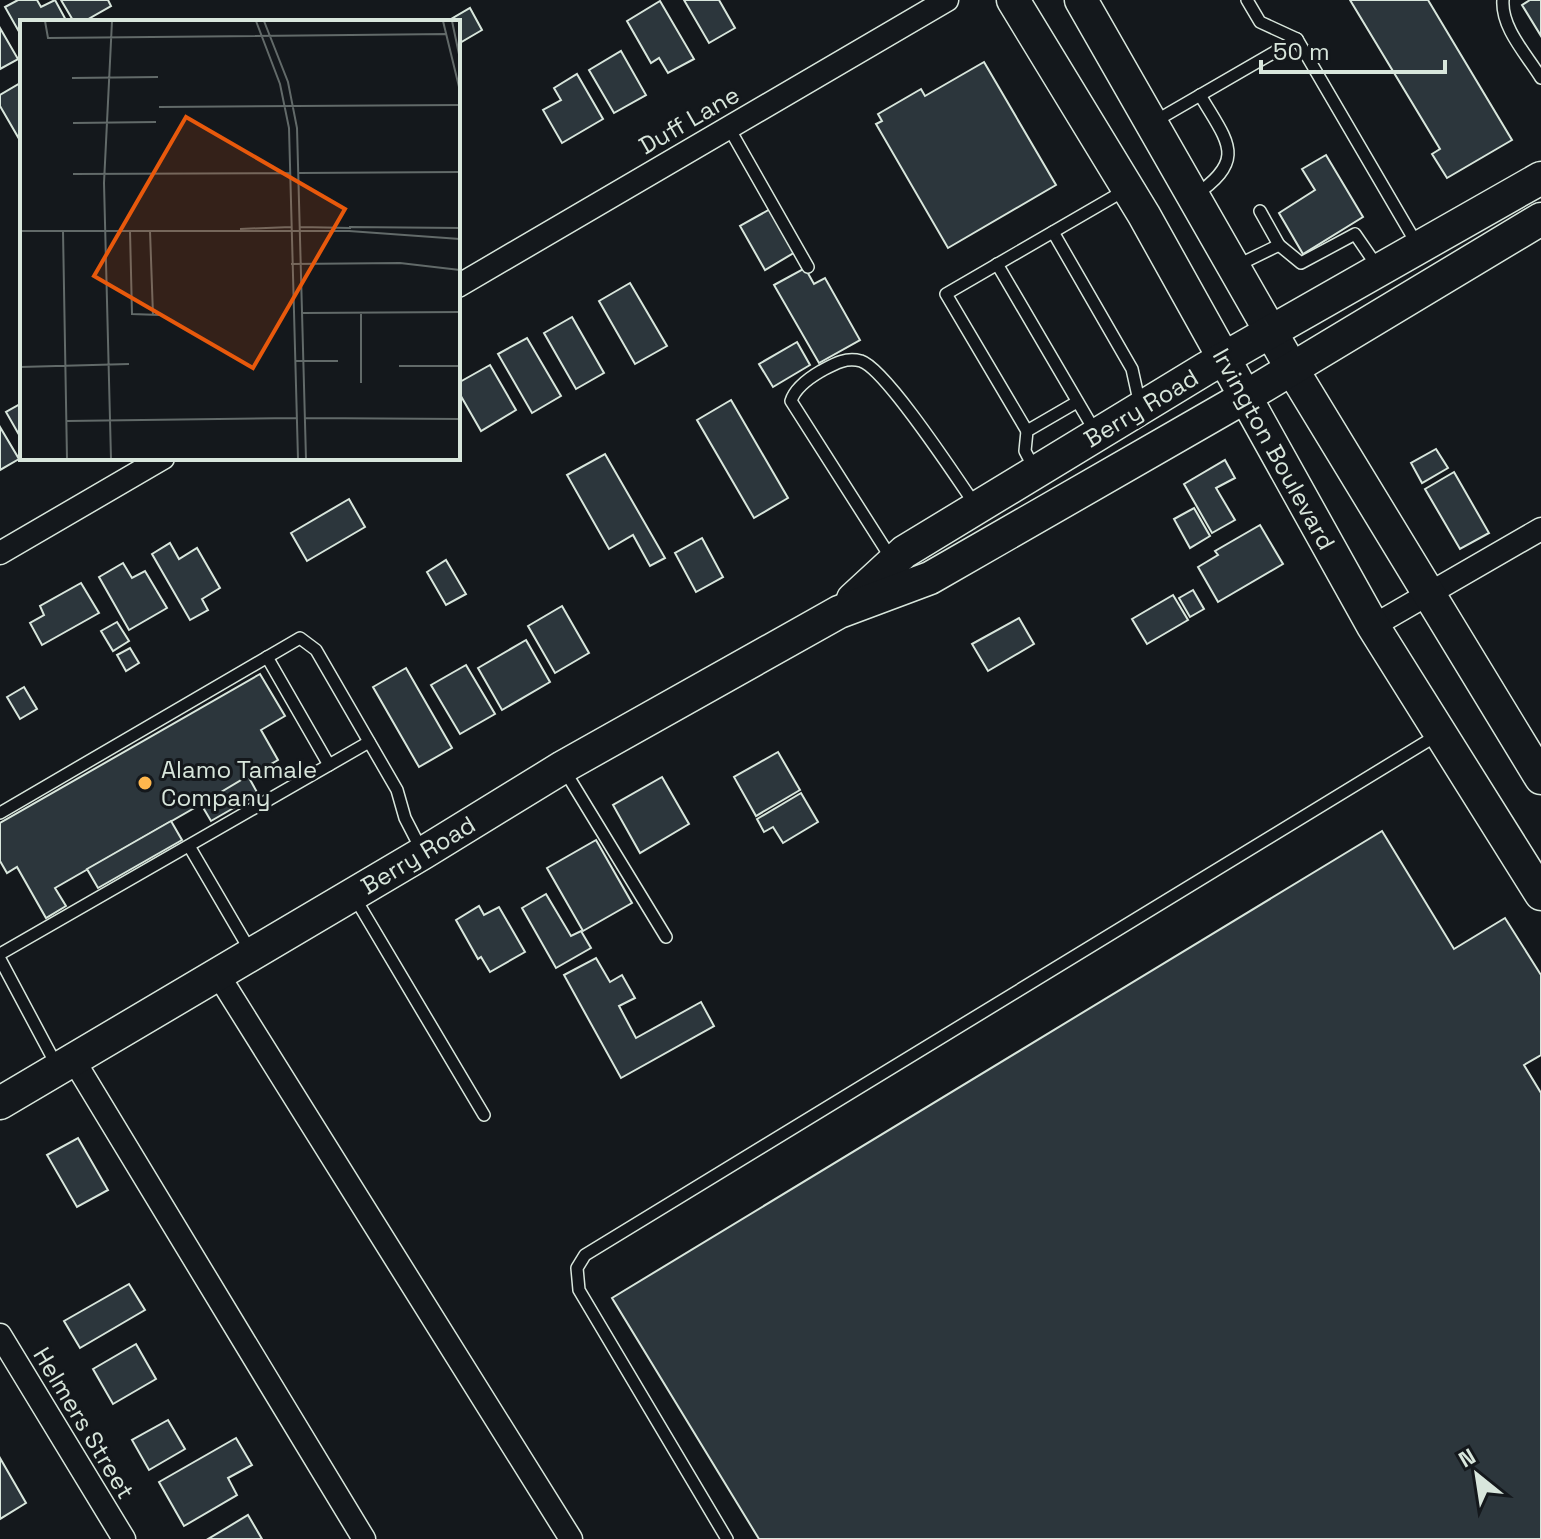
<svg xmlns="http://www.w3.org/2000/svg" width="1541" height="1539" viewBox="0 0 1541 1539" font-family="'Space Grotesk',sans-serif">
  <style>
    .building { fill: #2c363c; stroke: #d8e6dc; stroke-width: 2 }
    .lines { fill: none; stroke-linecap: round; stroke-linejoin: round }
    .lane-casing { stroke: #d8e6dc; stroke-width: 14 }
    .street-casing { stroke: #d8e6dc; stroke-width: 25 }
    .secondary-casing { stroke: #d8e6dc; stroke-width: 35 }
    .lane { stroke: #14181c; stroke-width: 11 }
    .street { stroke: #14181c; stroke-width: 22 }
    .secondary { stroke: #14181c; stroke-width: 32 }
    .poi-dot { fill: #ffb74d; stroke: #14181c; stroke-width: 3 }
    .labels { text-anchor: middle; dominant-baseline: central; stroke-width: 6; stroke-linejoin: round; paint-order: stroke }
    .street-label { font-size: 24px; fill: #d8e6dc; stroke: #14181c }
    .poi-label { font-size: 24px; fill: #d8e6dc; stroke: #14181c; text-anchor: start }
    .inset-road { fill: none; stroke: #626a69; stroke-width: 2 }
    .view { fill: #e8590c; fill-opacity: 0.15; stroke: #e8590c; stroke-width: 4 }
    .inset-edge { fill: none; stroke: #d8e6dc; stroke-width: 4 }
  </style>
  <rect width="100%" height="100%" fill="#14181c"/>
  <g class="building">
    <polygon points="18,0 37,0 41,7 55,0 67,22 22,22 22,37 5,7"/>
    <polygon points="61,0 108,0 111,6 83,22 74,22"/>
    <polygon points="684,0 719,0 735,28 709,43"/>
    <polygon points="1350,0 1428,0 1512,140 1447,178 1432,154 1440,149"/>
    <polygon points="1530,0 1541,0 1541,36 1522,5"/>
    <polygon points="660,1 694,59 668,73 659,58 651,63 627,21"/>
    <polygon points="470,8 482,30 458,44 458,22 446,22"/>
    <polygon points="0,28 18,59 0,69"/>
    <polygon points="621,51 646,95 614,113 589,70"/>
    <polygon points="984,62 1056,185 948,248 876,124 882,121 878,114 921,89 925,96"/>
    <polygon points="577,74 603,119 562,143 543,110 561,100 554,88"/>
    <polygon points="22,82 22,144 0,106 0,95"/>
    <polygon points="1326,155 1363,217 1303,254 1279,213 1315,190 1302,169"/>
    <polygon points="772,208 797,251 765,270 740,226"/>
    <polygon points="805,268 814,284 825,278 860,340 819,363 774,285"/>
    <polygon points="630,283 667,346 635,364 599,301"/>
    <polygon points="572,317 604,373 576,389 544,333"/>
    <polygon points="527,338 561,396 532,413 498,354"/>
    <polygon points="797,342 810,365 773,387 759,364"/>
    <polygon points="490,365 516,410 481,431 458,391 458,383"/>
    <polygon points="731,400 788,498 754,518 697,420"/>
    <polygon points="22,403 22,440 6,412"/>
    <polygon points="0,427 19,459 0,470"/>
    <polygon points="1436,449 1448,468 1422,483 1411,463"/>
    <polygon points="605,454 665,558 650,566 633,535 609,549 567,475"/>
    <polygon points="1225,460 1235,478 1216,488 1235,520 1212,533 1184,484"/>
    <polygon points="1454,472 1489,533 1460,549 1425,489"/>
    <polygon points="349,499 365,527 307,561 291,533"/>
    <polygon points="1194,508 1210,536 1190,548 1174,519"/>
    <polygon points="1260,525 1283,564 1218,602 1198,567 1218,555 1215,551"/>
    <polygon points="702,538 723,577 696,592 675,553"/>
    <polygon points="170,543 179,559 197,548 220,588 202,599 208,610 190,620 152,554"/>
    <polygon points="446,560 466,594 446,605 427,572"/>
    <polygon points="123,563 132,578 145,571 167,608 129,630 99,577"/>
    <polygon points="81,583 99,613 42,645 30,623 44,615 40,606"/>
    <polygon points="1193,590 1204,609 1190,617 1179,598"/>
    <polygon points="1173,595 1188,620 1147,644 1132,619"/>
    <polygon points="562,606 589,653 555,673 528,626"/>
    <polygon points="1019,618 1034,644 988,671 972,644"/>
    <polygon points="117,622 129,641 113,651 101,631"/>
    <polygon points="526,640 550,682 502,710 478,668"/>
    <polygon points="130,648 139,663 126,671 117,655"/>
    <polygon points="466,665 495,714 460,734 431,685"/>
    <polygon points="406,668 452,748 419,767 373,687"/>
    <polygon points="260,674 285,716 261,730 278,760 55,888 66,906 46,918 17,867 7,873 0,861 0,823"/>
    <polygon points="24,687 37,709 20,719 7,697"/>
    <polygon points="778,752 800,790 756,816 734,777"/>
    <polygon points="248,776 258,794 211,821 201,804"/>
    <polygon points="662,777 689,824 640,853 613,805"/>
    <polygon points="801,793 818,822 783,843 773,827 764,832 757,819"/>
    <polygon points="171,821 182,840 98,888 87,869"/>
    <polygon points="1382,831 1454,949 1505,918 1541,975 1541,1055 1524,1065 1541,1093 1541,1539 759,1539 612,1298"/>
    <polygon points="596,840 632,903 583,931 547,868"/>
    <polygon points="546,894 571,936 581,931 591,948 556,968 522,908"/>
    <polygon points="479,906 484,915 499,907 525,952 490,972 481,957 478,959 456,920"/>
    <polygon points="596,958 610,982 622,975 635,998 619,1006 636,1038 701,1002 714,1026 621,1078 564,975"/>
    <polygon points="78,1138 108,1190 77,1207 47,1155"/>
    <polygon points="129,1284 145,1310 80,1348 64,1321"/>
    <polygon points="136,1344 156,1379 113,1404 93,1369"/>
    <polygon points="168,1420 185,1449 149,1470 132,1440"/>
    <polygon points="236,1438 252,1465 228,1478 237,1495 184,1526 159,1482"/>
    <polygon points="0,1458 26,1503 0,1519"/>
    <polygon points="248,1515 262,1539 208,1539"/>
  </g>
  <g class="lines">
    <defs>
      <g id="lane">
        <polyline points="1247,0 1260,22 1297,39 1418,246"/>
        <path d="M1503,0c-2,28 24,55 38,78"/>
        <polyline points="1152,123 1297,39"/>
        <polyline points="729,128 808,267"/>
        <path d="M1194,196c54,-37 34,-53 6,-101"/>
        <polyline points="1260,211 1279,245"/>
        <polyline points="1053,232 1132,369 1140,405"/>
        <polyline points="997,264 1096,433"/>
        <polyline points="1234,267 1279,245 1301,263 1355,234 1379,269"/>
        <polyline points="1027,431 946,294 1127,189"/>
        <polyline points="1035,470 1025,451 1027,431 1077,402"/>
        <path d="M891,558l-100,-157c4,-13 18,-23 30,-30 13,-7 24,-14 40,-10 25,8 97,119 115,145"/>
        <polyline points="267,657 329,765"/>
        <polyline points="563,768 666,937"/>
        <polyline points="0,813 300,638 316,650 397,790 405,818 422,851"/>
        <polyline points="189,846 251,952"/>
        <polyline points="355,898 484,1115"/>
        <polyline points="0,954 369,742"/>
        <polyline points="0,959 58,1068"/>
        <polyline points="727,1539 579,1290 577,1268 585,1255 1439,734"/>
      </g>
      <g id="street">
        <polyline points="458,286 947,0"/>
        <polyline points="0,553 163,458"/>
        <polyline points="1373,626 1541,529"/>
        <polyline points="217,973 571,1539"/>
        <polyline points="73,1059 364,1539"/>
        <polyline points="0,1335 124,1539"/>
      </g>
      <g id="secondary">
        <polyline points="1013,0 1144,215 1373,626 1541,894"/>
        <polyline points="1081,0 1292,369 1541,778"/>
        <polyline points="853,599 904,552 1205,369 1541,178"/>
        <polyline points="0,1103 423,853 563,767 839,612 930,578 1245,397 1541,219"/>
      </g>
    </defs>
    <use href="#lane" class="lane-casing"/>
    <use href="#street" class="street-casing"/>
    <use href="#secondary" class="secondary-casing"/>
    <use href="#lane" class="lane"/>
    <use href="#street" class="street"/>
    <use href="#secondary" class="secondary"/>
  </g>
  <circle class="poi-dot" cx="145" cy="783" r="8"/>
  <g class="labels">
    <g class="street-label">
      <text transform="translate(689 120) rotate(-30)">Duff Lane</text>
      <text transform="translate(1141 408) rotate(-31)">Berry Road</text>
      <text transform="translate(1274 449) rotate(61)">Irvington Boulevard</text>
      <text transform="translate(418 855) rotate(-31)">Berry Road</text>
      <text transform="translate(84 1423) rotate(59)">Helmers Street</text>
    </g>
    <g class="poi-label">
      <text x="161" y="769">Alamo Tamale<tspan x="161" dy="28">Company</tspan></text>
    </g>
  </g>
  <g transform="translate(20 20)">
    <rect width="440" height="440" fill="#14181c"/>
    <path class="inset-road" d="M25,1l3,17 399,-4M236,1l24,63 9,44 9,331M244,1l24,61 9,46 9,331M423,1l17,70M432,1l8,38M52,58l86,-1M139,87l301,-2M53,103l83,-1M279,153l161,-1M53,154l217,-1M280,207l51,1M329,207l111,1M220,209l51,-2M0,211h329l111,8M43,211l4,228M110,211l2,83 28,1M130,211l3,84M271,244l109,-1 60,7M283,293l157,-1M276,341h42M379,346h61M0,347l109,-3M341,363v-69M285,398l155,1M47,401l229,-3M91,439l-7,-276 8,-162"/>
    <path class="view" d="M166,97l159,92 -92,159 -159,-92z"/>
    <rect width="440" height="440" class="inset-edge"/>
  </g>
  <g transform="translate(1477 1475) rotate(330)" stroke="#14181c" stroke-width="6" paint-order="stroke">
  <path d="M0-6L14 30L0 20L-14 30Z" fill="#d8e6dc"/>
  <text y="-12" font-size="22" font-weight="bold" text-anchor="middle" fill="#d8e6dc">N</text>
  </g>
  <path d="M1261 60v12h184v-12" fill="none" stroke="#d8e6dc" stroke-width="4"/>
  <text x="1273" y="60" font-size="24" fill="#d8e6dc" stroke="#14181c" stroke-width="6" paint-order="stroke">50 m</text>
</svg>
